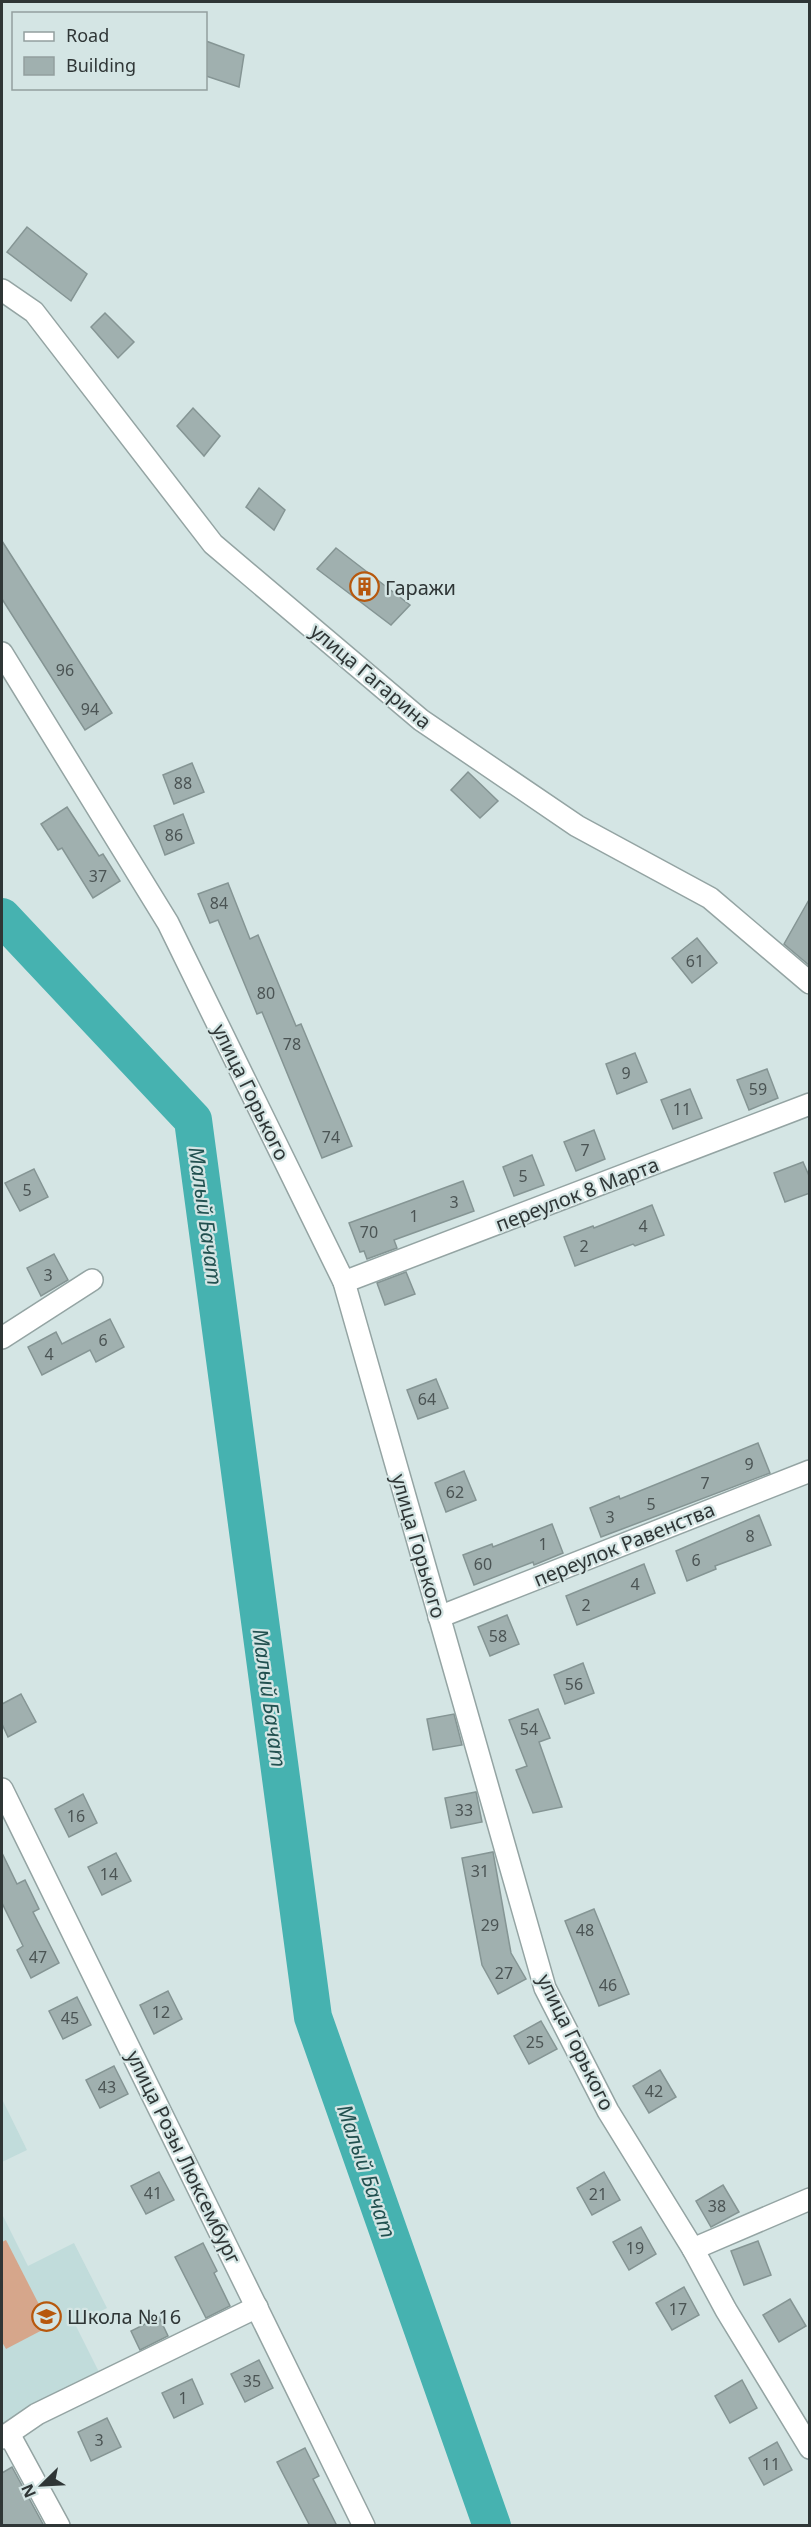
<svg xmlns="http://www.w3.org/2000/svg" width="811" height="2527" viewBox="0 0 811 2527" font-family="'Noto Sans',sans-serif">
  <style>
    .built { fill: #c1dcdb }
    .green { fill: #d6a68b }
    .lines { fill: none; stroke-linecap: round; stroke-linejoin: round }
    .river { stroke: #46b2b0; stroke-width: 38 }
    .building { fill: #a0b0af; stroke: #859594; stroke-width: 1.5 }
    .minor-casing { stroke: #94a4a3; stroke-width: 24 }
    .minor { stroke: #fff; stroke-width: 21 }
    .labels { text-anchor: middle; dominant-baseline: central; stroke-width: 4.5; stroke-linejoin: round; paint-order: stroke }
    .number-label { font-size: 16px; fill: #4b5454 }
    .poi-label { font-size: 20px; fill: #2f3636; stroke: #d4e5e4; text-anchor: start }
    .street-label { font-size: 20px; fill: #2f3636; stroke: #d4e5e4 }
    .water-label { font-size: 21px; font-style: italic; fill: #225150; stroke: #d4e5e4 }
  </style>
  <rect width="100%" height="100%" fill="#d4e5e4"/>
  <g class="built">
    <polygon points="2,2099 27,2150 2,2162"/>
    <polygon points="2,2214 28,2266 74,2243 107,2308 75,2324 101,2376 2,2427"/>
  </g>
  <polygon class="green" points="6,2240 50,2326 6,2349 2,2342 2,2242"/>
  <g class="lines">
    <polyline class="river" points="2,917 193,1120 313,2017 492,2526"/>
  </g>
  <g class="building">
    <polygon points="206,41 244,55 239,87 206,76"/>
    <polygon points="27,227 87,274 71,301 7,252"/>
    <polygon points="105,313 134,342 118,358 91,327"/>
    <polygon points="193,408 220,436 204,456 177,426"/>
    <polygon points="259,488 285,510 274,530 246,507"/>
    <polygon points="2,541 112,713 85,730 2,599"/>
    <polygon points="336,548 410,605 391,625 317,569"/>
    <polygon points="192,763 204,792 174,804 163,775"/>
    <polygon points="468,772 498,801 480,818 451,790"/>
    <polygon points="67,807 99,856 103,854 120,881 93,898 62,848 58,850 41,824"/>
    <polygon points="183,814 194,843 165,855 154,826"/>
    <polygon points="228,883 250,939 258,935 296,1026 301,1024 352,1146 322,1158 262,1012 257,1014 218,920 210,923 198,894"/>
    <polygon points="810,898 810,966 784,944"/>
    <polygon points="697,938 717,963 692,983 672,958"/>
    <polygon points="635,1053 647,1082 617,1094 606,1064"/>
    <polygon points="767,1069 778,1098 749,1110 737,1080"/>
    <polygon points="690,1089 702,1118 673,1129 661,1100"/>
    <polygon points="594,1130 605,1159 576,1171 564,1142"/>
    <polygon points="532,1155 544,1185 514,1196 503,1167"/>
    <polygon points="803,1162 810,1178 810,1193 785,1202 774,1173"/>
    <polygon points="34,1169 48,1197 20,1211 5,1183"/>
    <polygon points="463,1181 474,1211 394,1240 397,1248 367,1259 364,1251 360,1252 349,1223"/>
    <polygon points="652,1205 664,1235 635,1246 633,1244 575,1266 564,1237 593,1226 594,1228"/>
    <polygon points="54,1254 68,1280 41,1296 27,1268"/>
    <polygon points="406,1272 415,1294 385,1305 377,1283"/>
    <polygon points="110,1319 124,1347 96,1362 90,1350 42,1375 28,1347 56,1332 62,1344"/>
    <polygon points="436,1379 448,1408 418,1419 407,1390"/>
    <polygon points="758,1443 770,1473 601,1537 590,1508 619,1496 620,1499"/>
    <polygon points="464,1471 476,1500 446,1512 435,1483"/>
    <polygon points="759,1515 771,1545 715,1566 716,1569 687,1581 676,1551"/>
    <polygon points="552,1524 563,1553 534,1565 533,1562 474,1585 463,1555 492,1544 493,1547"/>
    <polygon points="644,1564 655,1593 577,1625 566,1596"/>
    <polygon points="507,1615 519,1644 490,1656 478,1627"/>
    <polygon points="583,1663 594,1693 565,1704 554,1675"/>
    <polygon points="21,1694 36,1722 8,1737 2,1724 2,1704"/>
    <polygon points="538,1709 550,1738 539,1742 562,1807 533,1813 516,1770 527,1766 509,1720"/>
    <polygon points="454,1714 462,1745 433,1750 427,1719"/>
    <polygon points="476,1792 482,1822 451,1828 445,1798"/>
    <polygon points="83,1794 97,1823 69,1837 55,1809"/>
    <polygon points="493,1852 511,1953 526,1979 498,1994 482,1965 462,1858"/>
    <polygon points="2,1853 17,1884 25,1880 39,1909 33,1912 59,1963 31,1978 17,1950 23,1946 2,1903"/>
    <polygon points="116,1853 131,1881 102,1895 88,1867"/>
    <polygon points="594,1909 629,1994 599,2006 565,1921"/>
    <polygon points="168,1991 182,2019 154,2034 140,2005"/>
    <polygon points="77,1997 91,2025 63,2039 49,2011"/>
    <polygon points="541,2021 557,2049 529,2064 514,2036"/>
    <polygon points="114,2066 128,2094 100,2108 86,2080"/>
    <polygon points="660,2070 676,2097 649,2113 633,2086"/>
    <polygon points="159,2172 174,2200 146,2214 131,2186"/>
    <polygon points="604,2172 620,2200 592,2215 577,2188"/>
    <polygon points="723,2185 739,2212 711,2227 696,2201"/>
    <polygon points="641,2227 656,2254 629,2270 613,2242"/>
    <polygon points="758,2241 771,2275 744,2285 731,2251"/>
    <polygon points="203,2243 217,2271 214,2273 230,2306 206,2318 175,2257"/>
    <polygon points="684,2287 699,2315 672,2330 656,2303"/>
    <polygon points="790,2299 806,2326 779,2342 763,2315"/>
    <polygon points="159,2317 168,2336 140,2350 131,2331"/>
    <polygon points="259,2360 273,2388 245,2402 231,2374"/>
    <polygon points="192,2379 203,2404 174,2418 162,2393"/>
    <polygon points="742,2380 757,2408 730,2423 715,2396"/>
    <polygon points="107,2418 121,2447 91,2461 78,2432"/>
    <polygon points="777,2442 792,2470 764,2485 749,2458"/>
    <polygon points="305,2448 319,2476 313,2479 337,2526 310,2526 277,2462"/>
    <polygon points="12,2467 44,2526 2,2526 2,2473"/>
  </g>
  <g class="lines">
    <defs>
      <g id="minor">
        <polyline points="2,290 34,312 213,544 421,720 577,826 710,898 810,983"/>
        <polyline points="2,653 168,923 344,1282 545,1988 608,2111 693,2249 726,2310 810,2448"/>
        <polyline points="344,1282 810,1104"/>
        <polyline points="2,1338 92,1280"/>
        <polyline points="439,1617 810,1471"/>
        <polyline points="2,1789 364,2526"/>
        <polyline points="693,2249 810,2199"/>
        <polyline points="9,2434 59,2526"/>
        <polyline points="2,2438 37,2414 257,2307"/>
      </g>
    </defs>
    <use href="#minor" class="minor-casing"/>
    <use href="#minor" class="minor"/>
  </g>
  <defs>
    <symbol id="building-ring" viewBox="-11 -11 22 22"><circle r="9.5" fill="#d4e5e4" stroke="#b7580d" stroke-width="1.5"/><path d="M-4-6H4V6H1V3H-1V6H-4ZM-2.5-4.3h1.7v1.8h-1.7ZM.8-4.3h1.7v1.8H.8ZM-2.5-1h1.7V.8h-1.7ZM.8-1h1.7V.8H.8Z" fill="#b7580d"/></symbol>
    <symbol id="school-ring" viewBox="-11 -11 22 22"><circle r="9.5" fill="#d4e5e4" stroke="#b7580d" stroke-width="1.5"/><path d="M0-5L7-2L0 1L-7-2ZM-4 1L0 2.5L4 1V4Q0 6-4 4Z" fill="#b7580d"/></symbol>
  </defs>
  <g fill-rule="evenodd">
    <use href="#building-ring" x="348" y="570" width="33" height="33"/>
    <use href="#school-ring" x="30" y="2300" width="33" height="33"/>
  </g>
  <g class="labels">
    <g class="number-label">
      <text x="65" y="670">96</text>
      <text x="90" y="709">94</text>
      <text x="183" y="783">88</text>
      <text x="174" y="835">86</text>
      <text x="98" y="876">37</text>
      <text x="219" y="903">84</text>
      <text x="695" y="961">61</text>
      <text x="266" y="993">80</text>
      <text x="292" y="1044">78</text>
      <text x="626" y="1073">9</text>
      <text x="758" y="1089">59</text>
      <text x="682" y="1109">11</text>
      <text x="331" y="1137">74</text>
      <text x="585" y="1150">7</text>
      <text x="523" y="1176">5</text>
      <text x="27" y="1190">5</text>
      <text x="454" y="1202">3</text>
      <text x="414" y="1216">1</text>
      <text x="643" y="1226">4</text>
      <text x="369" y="1232">70</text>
      <text x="584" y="1246">2</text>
      <text x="48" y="1275">3</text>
      <text x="103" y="1340">6</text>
      <text x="49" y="1354">4</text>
      <text x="427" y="1399">64</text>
      <text x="749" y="1464">9</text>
      <text x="705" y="1483">7</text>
      <text x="455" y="1492">62</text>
      <text x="651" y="1504">5</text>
      <text x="610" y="1517">3</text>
      <text x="750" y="1536">8</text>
      <text x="543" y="1544">1</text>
      <text x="696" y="1560">6</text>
      <text x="483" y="1564">60</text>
      <text x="635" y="1584">4</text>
      <text x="586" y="1605">2</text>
      <text x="498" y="1636">58</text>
      <text x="574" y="1684">56</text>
      <text x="529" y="1729">54</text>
      <text x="464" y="1810">33</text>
      <text x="76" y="1816">16</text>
      <text x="480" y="1871">31</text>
      <text x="109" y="1874">14</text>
      <text x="490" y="1925">29</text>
      <text x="585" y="1930">48</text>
      <text x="38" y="1957">47</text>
      <text x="504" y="1973">27</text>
      <text x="608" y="1985">46</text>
      <text x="161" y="2012">12</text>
      <text x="70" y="2018">45</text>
      <text x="535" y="2042">25</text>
      <text x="107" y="2087">43</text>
      <text x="654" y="2091">42</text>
      <text x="153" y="2193">41</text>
      <text x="598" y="2194">21</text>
      <text x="717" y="2206">38</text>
      <text x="635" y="2248">19</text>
      <text x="678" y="2309">17</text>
      <text x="252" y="2381">35</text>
      <text x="183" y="2398">1</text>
      <text x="99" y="2440">3</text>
      <text x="771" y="2464">11</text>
    </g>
    <g class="poi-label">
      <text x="385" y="587">Гаражи</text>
      <text x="67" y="2316">Школа №16</text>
    </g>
    <g class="street-label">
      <text transform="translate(371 676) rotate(40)">улица Гагарина</text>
      <text transform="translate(251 1092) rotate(64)">улица Горького</text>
      <text transform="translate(577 1194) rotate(-21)">переулок 8 Марта</text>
      <text transform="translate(624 1544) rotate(-22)">переулок Равенства</text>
      <text transform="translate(419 1546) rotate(74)">улица Горького</text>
      <text transform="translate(576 2042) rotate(64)">улица Горького</text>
      <text transform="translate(184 2157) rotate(64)">улица Розы Люксембург</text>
    </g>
    <g class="water-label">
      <text transform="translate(206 1216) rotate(82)">Малый Бачат</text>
      <text transform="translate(270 1698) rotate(82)">Малый Бачат</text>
      <text transform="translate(367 2171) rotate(71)">Малый Бачат</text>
    </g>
  </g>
  <rect width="811" height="2527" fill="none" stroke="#2f3636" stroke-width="6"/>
  <rect x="12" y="12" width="195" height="78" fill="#d4e5e4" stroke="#929f9e" stroke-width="1.5"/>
  <rect x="24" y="32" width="30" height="9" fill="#ffffff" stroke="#929f9e" stroke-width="1.5"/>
  <text x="66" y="42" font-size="18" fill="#2f3636">Road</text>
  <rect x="24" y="57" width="30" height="18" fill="#a0b0af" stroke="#929f9e" stroke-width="1.5"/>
  <text x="66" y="72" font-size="18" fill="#2f3636">Building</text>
  <g transform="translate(42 2485) rotate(246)" stroke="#d4e5e4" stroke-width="4.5" paint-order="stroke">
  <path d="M0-4.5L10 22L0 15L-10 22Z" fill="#2f3636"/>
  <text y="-9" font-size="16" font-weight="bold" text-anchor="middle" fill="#2f3636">N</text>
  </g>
</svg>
